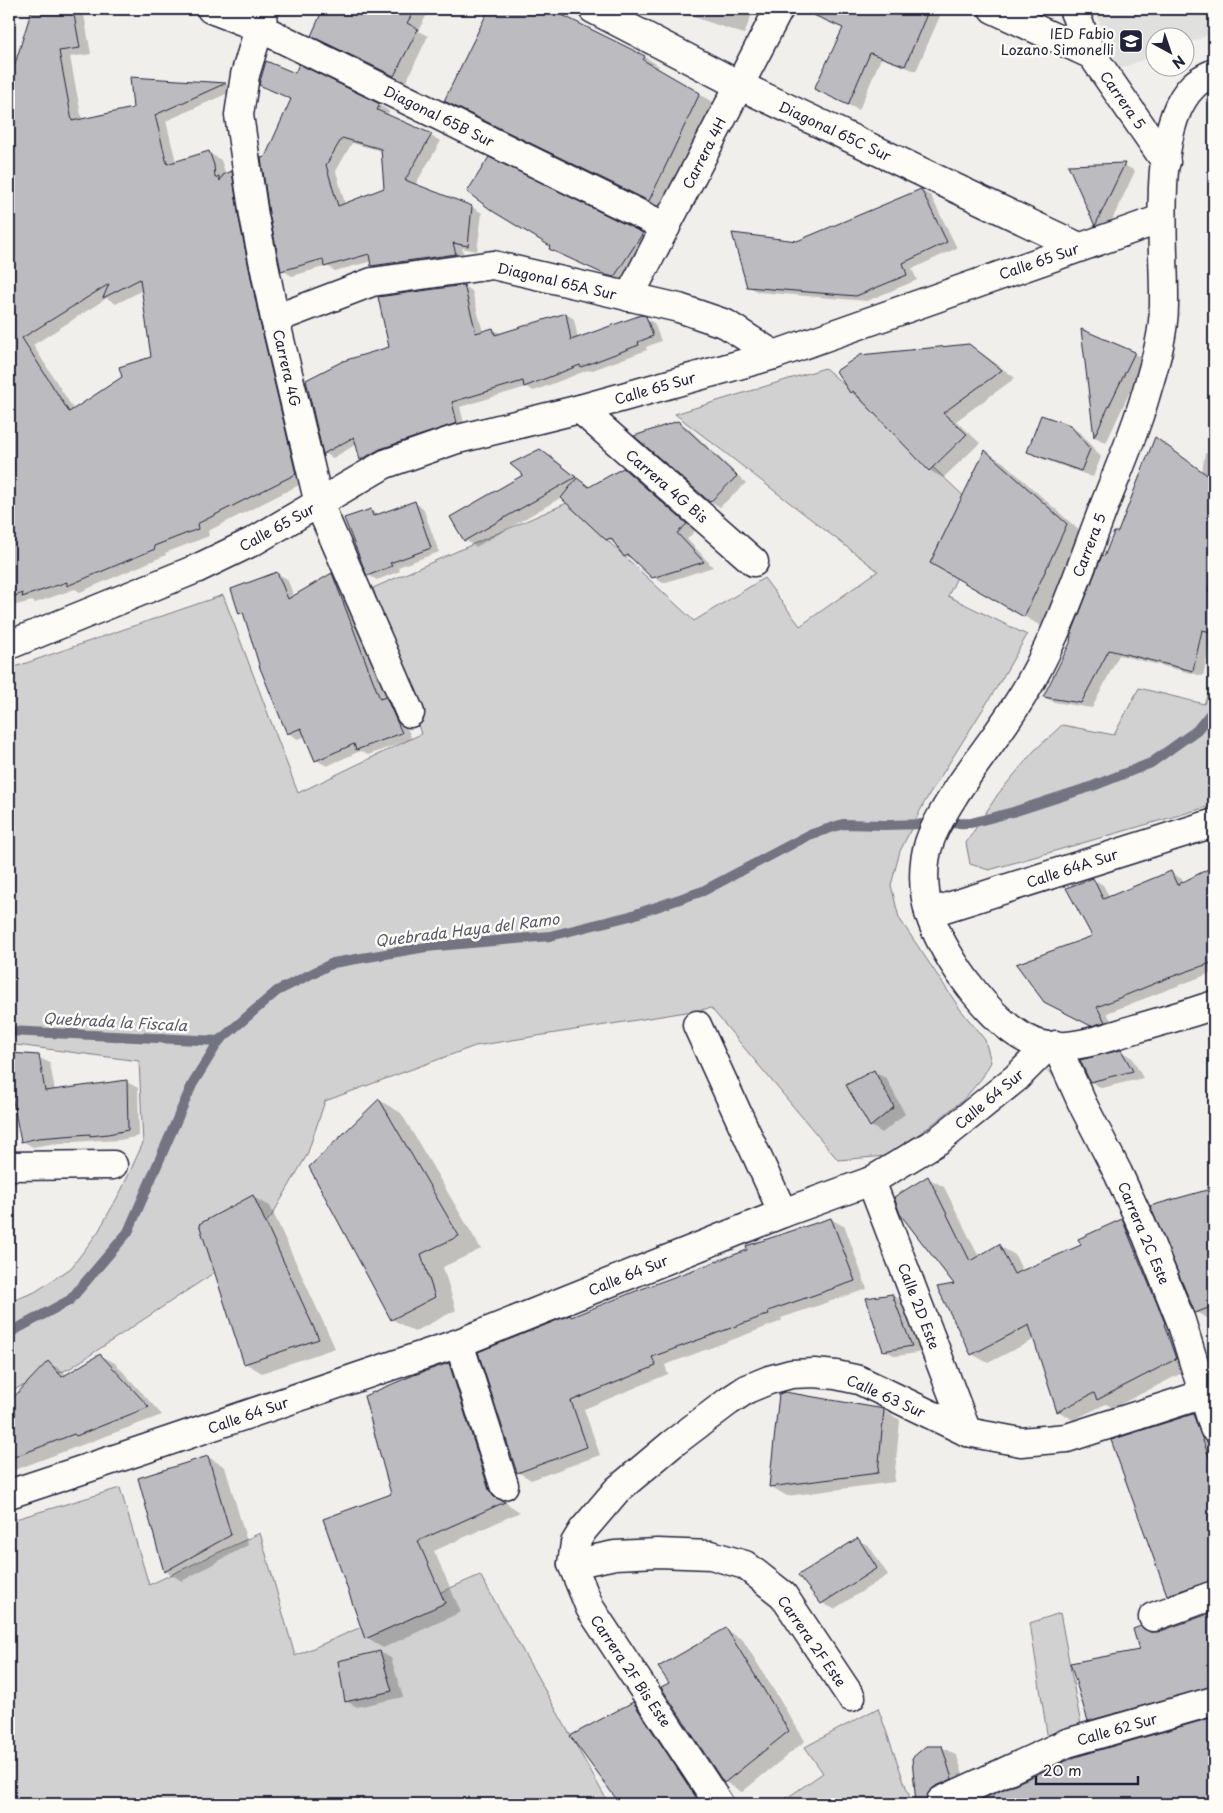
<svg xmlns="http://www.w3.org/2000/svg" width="1223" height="1813" viewBox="0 0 1223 1813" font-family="'Playpen Sans',sans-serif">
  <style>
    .built { fill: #e0e0df }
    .green { fill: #d2d1d1; stroke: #7a7a86 }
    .shadow { fill: #0003; fill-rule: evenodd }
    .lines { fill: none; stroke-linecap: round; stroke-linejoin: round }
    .stream { stroke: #737381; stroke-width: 10 }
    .building { fill: #bcbcc0; stroke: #22223b; fill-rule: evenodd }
    .minor-casing { stroke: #22223b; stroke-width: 31 }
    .minor { stroke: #fdfcf7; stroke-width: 28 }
    .labels { text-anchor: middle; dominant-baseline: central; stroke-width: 5; stroke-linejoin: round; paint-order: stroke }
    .poi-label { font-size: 14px; fill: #22223b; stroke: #fdfcf7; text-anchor: end }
    .street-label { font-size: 14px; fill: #22223b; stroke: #fdfcf7 }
    .water-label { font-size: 15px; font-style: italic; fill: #58586a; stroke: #fdfcf7 }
  </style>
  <rect width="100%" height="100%" fill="#f0efec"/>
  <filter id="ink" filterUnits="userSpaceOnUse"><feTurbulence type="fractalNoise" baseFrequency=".02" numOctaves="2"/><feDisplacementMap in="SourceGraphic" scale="10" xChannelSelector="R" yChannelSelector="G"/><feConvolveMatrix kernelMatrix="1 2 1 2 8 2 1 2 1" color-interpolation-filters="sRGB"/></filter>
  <g filter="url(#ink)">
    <polygon class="built" points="1094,9 1214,9 1214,33 1186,44 1186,38 1156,38 1155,55 1119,69"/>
    <g class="green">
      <polygon points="825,368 859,398 986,517 948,596 1027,635 1000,682 924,803 900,851 891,885 899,918 960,1009 985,1040 991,1062 982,1078 963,1100 929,1127 886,1156 838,1160 711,1008 475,1046 325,1101 307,1155 271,1217 221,1268 69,1369 9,1391 9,1302 35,1292 71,1268 98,1232 122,1189 143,1143 139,1061 9,1044 9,669 223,595 298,793 421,734 373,588 567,503 694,621 764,578 800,626 878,571 675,414"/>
      <polygon points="1214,678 1214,805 989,870 970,864 966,843 998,794 1034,751 1062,725 1114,735 1139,688 1204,704"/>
      <polygon points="120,1488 149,1585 260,1533 295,1656 480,1575 609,1804 9,1804 9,1521"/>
      <polygon points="1060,1613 1081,1725 1048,1740 1030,1623"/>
      <polygon points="878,1708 912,1804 778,1804 823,1773 805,1747"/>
    </g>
    <g class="shadow">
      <path d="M25,9h58l8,45 -21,3 12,63 53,-12 -3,-30 93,6 10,6 -69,31 10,41 33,-9 12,7 5,15 5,-3 12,7 64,302 -99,50 1,5 -44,17 1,2 -86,37 -5,-3 -40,14 -3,-2 -23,6v-459l2,-20 -2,-1v-27l1,-16 23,-73zM143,290l10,68 -79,52 -41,-65 74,-47 9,6z"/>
      <polygon points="324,9 430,9 418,31 428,36 406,82 313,35"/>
      <polygon points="490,9 543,9 645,57 659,66 657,70 714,103 665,209 445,100"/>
      <polygon points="670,9 754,9 744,34"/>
      <polygon points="822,9 943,9 916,71 881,58 859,110 827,95 844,29 818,16"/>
      <path d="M271,90l108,15 10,6 -2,5 54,25 -26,44 57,22 10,6 -5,38 -15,-3 3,12 -82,11 -10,-5 -1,-5 -37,10 -8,-5 -35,10 -10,-6 -16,-112 27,-58zM352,143l30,8 4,38 -41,15 -9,-33z"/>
      <polygon points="489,159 653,240 625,282 618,280 561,254 551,245"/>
      <polygon points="1124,165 1135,171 1107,231 1096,225 1070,166"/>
      <polygon points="920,190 931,196 957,248 912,269 917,280 867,301 758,292 748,286 797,242"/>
      <polygon points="464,286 472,291 483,332 493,329 502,334 566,314 574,319 578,339 645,318 654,323 661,341 646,347 647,350 590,371 588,370 534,391 526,387 460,407 465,428 370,464 361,459 357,444 333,458 324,453 390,348"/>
      <polygon points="1083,331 1145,359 1106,443 1095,437"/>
      <polygon points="968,345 983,354 1015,378 956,421 980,443 943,478 929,470 861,398 851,392 837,371"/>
      <polygon points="678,422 688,428 746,483 720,507 710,501"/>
      <polygon points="1069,427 1081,433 1101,457 1093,477 1040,458 1028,451"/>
      <polygon points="1156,438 1202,471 1205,453 1214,456 1214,636 1212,635 1203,676 1119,655 1092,708 1054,702 1044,697 1071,643 1104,558 1119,534"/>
      <polygon points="540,450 552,457 590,488 623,469 634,475 696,530 687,539 713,567 663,583 653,577 636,561 625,556 617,545 607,539 562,497 476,547 465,540 525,476"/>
      <polygon points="986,452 1003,462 1083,534 1041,626 931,563"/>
      <polygon points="415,503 423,508 439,552 398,567 400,571 377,580 368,575 370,510 380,516"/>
      <polygon points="277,573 287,579 294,596 332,574 342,580 388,699 396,704 412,739 368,755 360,751 327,766 316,760 306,736 298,739 288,733 245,615 240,613"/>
      <polygon points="1214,867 1214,975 1211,973 1107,1013 1115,1028 1102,1031 1056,1007 1094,937 1093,879 1103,885 1110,898 1171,873 1182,879 1183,883"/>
      <polygon points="1121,1051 1132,1058 1143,1078 1102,1088 1091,1082"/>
      <polygon points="9,1054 38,1057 50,1063 55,1091 127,1082 138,1088 139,1136 120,1140 103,1141 100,1140 50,1144 33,1147 22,1141 9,1074"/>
      <polygon points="1049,1069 1060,1075 1065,1085 1056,1080 1047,1071"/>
      <polygon points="874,1072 886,1078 905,1114 882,1133 871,1126"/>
      <polygon points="379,1100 401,1113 481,1249 443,1267 456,1310 414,1332 392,1319"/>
      <polygon points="928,1178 944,1187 979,1257 999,1246 1015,1255 1023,1272 1083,1246 1122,1221 1138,1230 1192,1368 1113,1408 1106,1404 1073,1420 1058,1411 1035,1339 988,1363 972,1354"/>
      <polygon points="1206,1192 1214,1192 1214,1316 1207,1318 1196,1312"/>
      <polygon points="253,1197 270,1206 335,1348 262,1373 245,1363"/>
      <polygon points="831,1219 845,1227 867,1289 781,1318 782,1321 665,1365 668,1374 584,1409 600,1455 531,1480 518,1472 570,1317 573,1318"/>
      <polygon points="892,1295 904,1302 923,1352 896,1356 884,1350"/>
      <polygon points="100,1355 115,1363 162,1415 9,1472 9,1400 11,1402 49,1363 63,1371 67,1376"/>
      <polygon points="449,1364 466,1374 506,1501 509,1505 520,1512 434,1551 461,1612 383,1648 366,1638"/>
      <polygon points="883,1410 900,1420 894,1482 787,1496 770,1486"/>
      <polygon points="1193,1415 1208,1424 1214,1443 1214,1592 1183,1603 1168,1595"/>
      <polygon points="208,1457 225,1467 248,1545 182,1581 165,1571 140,1479"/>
      <polygon points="858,1540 869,1546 888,1575 834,1609 822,1603"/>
      <polygon points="1214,1613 1214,1697 1104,1729 1089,1720 1141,1651 1151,1633 1159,1633"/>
      <polygon points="726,1630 743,1640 805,1741 742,1792 725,1782 663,1688 670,1684"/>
      <polygon points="380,1652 391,1658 403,1697 357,1707 346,1701"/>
      <polygon points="633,1704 650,1713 710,1804 621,1804 572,1736"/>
      <polygon points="1214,1718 1214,1804 974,1804 1075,1758"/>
      <polygon points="942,1747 957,1756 967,1787 942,1804 922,1804 917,1792"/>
    </g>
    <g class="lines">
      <g class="stream">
        <polyline points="9,1031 219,1041"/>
        <polyline points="9,1333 70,1300 128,1232 192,1085 219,1041 277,991 333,963 426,947 550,936 630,916 703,891 809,835 843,824 885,825 971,823 1013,812 1093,786 1151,763 1197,730 1214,709"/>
      </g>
    </g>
    <g class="building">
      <path d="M32,9h41l7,39 -21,3 13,70 61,-13 -3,-31 96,6 -71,32 12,49 42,-13 5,14 1,13 4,-2 1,5 3,-6 9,-4 7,48 21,103 36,152 -99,50 1,5 -44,17 1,3 -88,37v-4l-45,15 1,-4 -14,5v-515zM140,279l11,78 -32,10 3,10 -53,35 -47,-74 87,-54 -6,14z"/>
      <polygon points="323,9 415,9 407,23 418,29 394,76 311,36"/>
      <polygon points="489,9 550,9 645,56 643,60 700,93 649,201 444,101"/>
      <polygon points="800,9 929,9 905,66 870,53 848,105 814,89 843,28"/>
      <path d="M266,61l29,12 4,-9 81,40 -3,6 55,24 -27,46 67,26 -4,40 -15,-3 3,11 -85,12 -2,-12 -45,13 -1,-8 -42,12 -12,-58 -8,-55 4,-1 26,-58 -32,-14zM342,138l39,11 3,39 -46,18 -12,-41z"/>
      <polygon points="489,157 643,233 614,277 606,275 549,249 550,246 494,212 467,192"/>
      <polygon points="1125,163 1095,226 1068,165"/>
      <polygon points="921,189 947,242 903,263 907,275 856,296 747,287 732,233 797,241"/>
      <polygon points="464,285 476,333 493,328 495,335 566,313 571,340 641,315 646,316 653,336 638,342 639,345 581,367 580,365 524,387 523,381 452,402 457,423 380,449 362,459 360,460 354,437 323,454 306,380 343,361 389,347 378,297"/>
      <polygon points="1081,329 1135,352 1094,437"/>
      <polygon points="969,344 1002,370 943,413 967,434 929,471 853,391 850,393 836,371 860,355"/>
      <polygon points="1041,415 1070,425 1090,449 1081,471 1027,452"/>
      <polygon points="678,421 737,476 710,502 634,436"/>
      <polygon points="1155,437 1214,480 1214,556 1208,592 1214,593 1212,632 1202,630 1193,671 1109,650 1081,703 1043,697 1070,643 1071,635 1102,555 1104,557 1114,532 1118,532"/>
      <polygon points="540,449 576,477 464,541 450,517 523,475 510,464"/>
      <polygon points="985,450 1067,524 1024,617 930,563"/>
      <polygon points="623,468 687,524 677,533 704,562 652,578 628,555 624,557 611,538 606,540 561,498 577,478 589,487"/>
      <polygon points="415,501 431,548 390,563 392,566 367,576 344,518 371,509 373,516"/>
      <polygon points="277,572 288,599 332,573 380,699 386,697 402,733 356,750 354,744 315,761 301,728 287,734 260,668 243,612 239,614 231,589"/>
      <polygon points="1214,866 1214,962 1168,978 1097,1007 1105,1022 1091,1026 1044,1002 1016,964 1092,936 1066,888 1093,878 1103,899 1171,871 1177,885"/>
      <polygon points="1121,1050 1133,1071 1090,1082 1080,1060"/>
      <polygon points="9,1053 39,1055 45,1091 127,1080 128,1130 108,1134 90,1136 90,1134 38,1138 21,1142 9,1081"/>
      <polygon points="874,1070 894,1107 870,1127 846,1085"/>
      <polygon points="379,1099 459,1236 421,1254 435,1297 391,1320 309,1167"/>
      <polygon points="928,1176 970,1261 999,1244 1014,1274 1081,1245 1078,1239 1122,1219 1165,1323 1164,1324 1176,1359 1097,1400 1094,1393 1057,1412 1029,1325 971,1355 937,1287 954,1284 900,1214 894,1197"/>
      <polygon points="1214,1188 1214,1306 1195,1313 1150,1206"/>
      <polygon points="253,1195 319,1339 244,1364 199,1224"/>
      <polygon points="831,1218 855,1281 768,1311 769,1314 652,1357 656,1366 571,1401 587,1447 517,1473 478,1352 570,1315 571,1317 636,1291 747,1250 746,1246"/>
      <polygon points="892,1294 912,1346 883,1351 866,1298"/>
      <polygon points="100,1354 149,1407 76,1436 74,1434 9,1459 9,1402 48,1361 62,1377"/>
      <polygon points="449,1363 489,1490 494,1497 505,1502 418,1541 445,1603 365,1639 323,1519 391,1494 364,1396 414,1375"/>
      <polygon points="785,1392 884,1409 878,1473 769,1487 779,1394"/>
      <polygon points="1193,1414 1214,1470 1214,1580 1167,1595 1111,1440"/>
      <polygon points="208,1456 231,1535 164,1572 138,1478"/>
      <polygon points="858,1538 877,1568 821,1604 798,1575"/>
      <polygon points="1214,1612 1214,1686 1088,1721 1070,1663 1139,1650 1133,1629 1141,1626 1150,1632 1158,1632"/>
      <polygon points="726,1628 789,1731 724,1783 661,1687 669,1683 658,1667"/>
      <polygon points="380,1651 392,1691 345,1702 338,1661"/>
      <polygon points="633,1702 700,1803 698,1804 620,1804 570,1736"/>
      <polygon points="1214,1717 1214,1804 971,1804 1075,1757"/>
      <polygon points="926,1746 942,1746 952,1779 934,1787 929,1792 926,1799 926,1804 916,1804 912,1758"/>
    </g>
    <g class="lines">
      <defs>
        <g id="minor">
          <polyline points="211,9 258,27 666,227"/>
          <polyline points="265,9 245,75 239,115 254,216 275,319 319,504 410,713"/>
          <polyline points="593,9 739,85 1079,247"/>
          <polyline points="993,9 1092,55"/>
          <polyline points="1073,9 1092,55 1166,162"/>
          <path d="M1214,73c-7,3 -16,8 -21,13 -43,42 -28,162 -29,218 0,32 -10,62 -19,93 -12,41 -30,80 -45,120 -21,55 -40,112 -69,164 -21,39 -51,74 -75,111 -10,16 -21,33 -27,51 -7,21 -6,48 0,69 12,43 71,128 118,134 29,3 61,-9 88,-17 26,-8 53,-15 79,-24"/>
          <polyline points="629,297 779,9"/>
          <polyline points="275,319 372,282 493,265 679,308 726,324 774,355"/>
          <polyline points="580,409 754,562"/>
          <polyline points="9,645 196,569 254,541 385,464 454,440 580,409 774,355 1161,219"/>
          <polyline points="929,913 1214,823"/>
          <polyline points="697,1025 783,1213"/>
          <polyline points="1056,1045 1083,1105 1118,1173 1147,1236 1181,1321 1214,1428"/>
          <polyline points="9,1166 113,1165"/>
          <polyline points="871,1181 967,1432"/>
          <polyline points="459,1343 504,1485"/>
          <polyline points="9,1494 136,1452 459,1343 783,1213 871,1181 939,1140 1016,1078 1048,1046"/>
          <polyline points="572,1564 615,1555 658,1553 711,1555 745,1565 783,1595 851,1697"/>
          <polyline points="1153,1617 1214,1595"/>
          <polyline points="941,1801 1067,1743 1214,1701"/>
          <polyline points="719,1804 590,1608 572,1564 575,1543 583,1530 617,1490 672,1444 729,1401 747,1389 769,1380 791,1374 814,1373 836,1375 859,1380 967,1432 1021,1442 1067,1438 1204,1394"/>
        </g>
      </defs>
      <use href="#minor" class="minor-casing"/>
      <use href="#minor" class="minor"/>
    </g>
  </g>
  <defs>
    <symbol id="school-square" viewBox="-11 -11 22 22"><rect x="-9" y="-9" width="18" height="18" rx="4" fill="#22223b" stroke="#fdfcf7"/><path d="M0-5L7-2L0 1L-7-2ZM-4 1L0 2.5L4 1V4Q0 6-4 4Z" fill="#fff"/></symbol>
  </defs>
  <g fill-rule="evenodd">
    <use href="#school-square" x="1117" y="27" width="28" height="28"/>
  </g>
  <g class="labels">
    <g class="poi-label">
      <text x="1114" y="33">IED Fabio<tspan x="1114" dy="16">Lozano Simonelli</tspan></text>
    </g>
    <g class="street-label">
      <text transform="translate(1123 100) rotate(55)">Carrera 5</text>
      <text transform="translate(439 116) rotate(26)">Diagonal 65B Sur</text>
      <text transform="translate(835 131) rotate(25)">Diagonal 65C Sur</text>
      <text transform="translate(704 153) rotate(-63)">Carrera 4H</text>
      <text transform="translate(1039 261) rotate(-19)">Calle 65 Sur</text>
      <text transform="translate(557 281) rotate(13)">Diagonal 65A Sur</text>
      <text transform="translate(287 368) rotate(77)">Carrera 4G</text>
      <text transform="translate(655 388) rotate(-16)">Calle 65 Sur</text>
      <text transform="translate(667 486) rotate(41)">Carrera 4G Bis</text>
      <text transform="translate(277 527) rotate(-29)">Calle 65 Sur</text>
      <text transform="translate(1089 545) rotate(-69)">Carrera 5</text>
      <text transform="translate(1072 868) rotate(-18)">Calle 64A Sur</text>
      <text transform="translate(989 1099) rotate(-40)">Calle 64 Sur</text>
      <text transform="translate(1144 1233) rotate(67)">Carrera 2C Este</text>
      <text transform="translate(628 1275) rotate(-22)">Calle 64 Sur</text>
      <text transform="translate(919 1306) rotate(69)">Calle 2D Este</text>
      <text transform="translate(886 1396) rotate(24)">Calle 63 Sur</text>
      <text transform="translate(248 1415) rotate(-19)">Calle 64 Sur</text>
      <text transform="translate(812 1641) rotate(55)">Carrera 2F Este</text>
      <text transform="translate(631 1671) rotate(56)">Carrera 2F Bis Este</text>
      <text transform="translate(1117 1729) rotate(-16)">Calle 62 Sur</text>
    </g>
    <g class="water-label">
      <text transform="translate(467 929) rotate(-7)">Quebrada Haya del Ramo</text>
      <text transform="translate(115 1021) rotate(3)">Quebrada la Fiscala</text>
    </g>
  </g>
  <rect width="1223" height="1813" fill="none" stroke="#fdfcf7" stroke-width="30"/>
  <rect x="15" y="15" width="1193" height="1783" fill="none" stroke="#22223b" stroke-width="2" filter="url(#ink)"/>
  <g transform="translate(1170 52) rotate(140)"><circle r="24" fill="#fdfcf7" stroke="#a5a5ac"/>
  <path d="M0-4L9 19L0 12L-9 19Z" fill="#22223b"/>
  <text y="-8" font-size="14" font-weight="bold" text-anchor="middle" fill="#22223b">N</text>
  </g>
  <path d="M1036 1776v8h102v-8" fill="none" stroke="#22223b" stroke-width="2.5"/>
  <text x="1043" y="1776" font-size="15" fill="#22223b" stroke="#fdfcf7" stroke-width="4" paint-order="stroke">20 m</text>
</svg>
